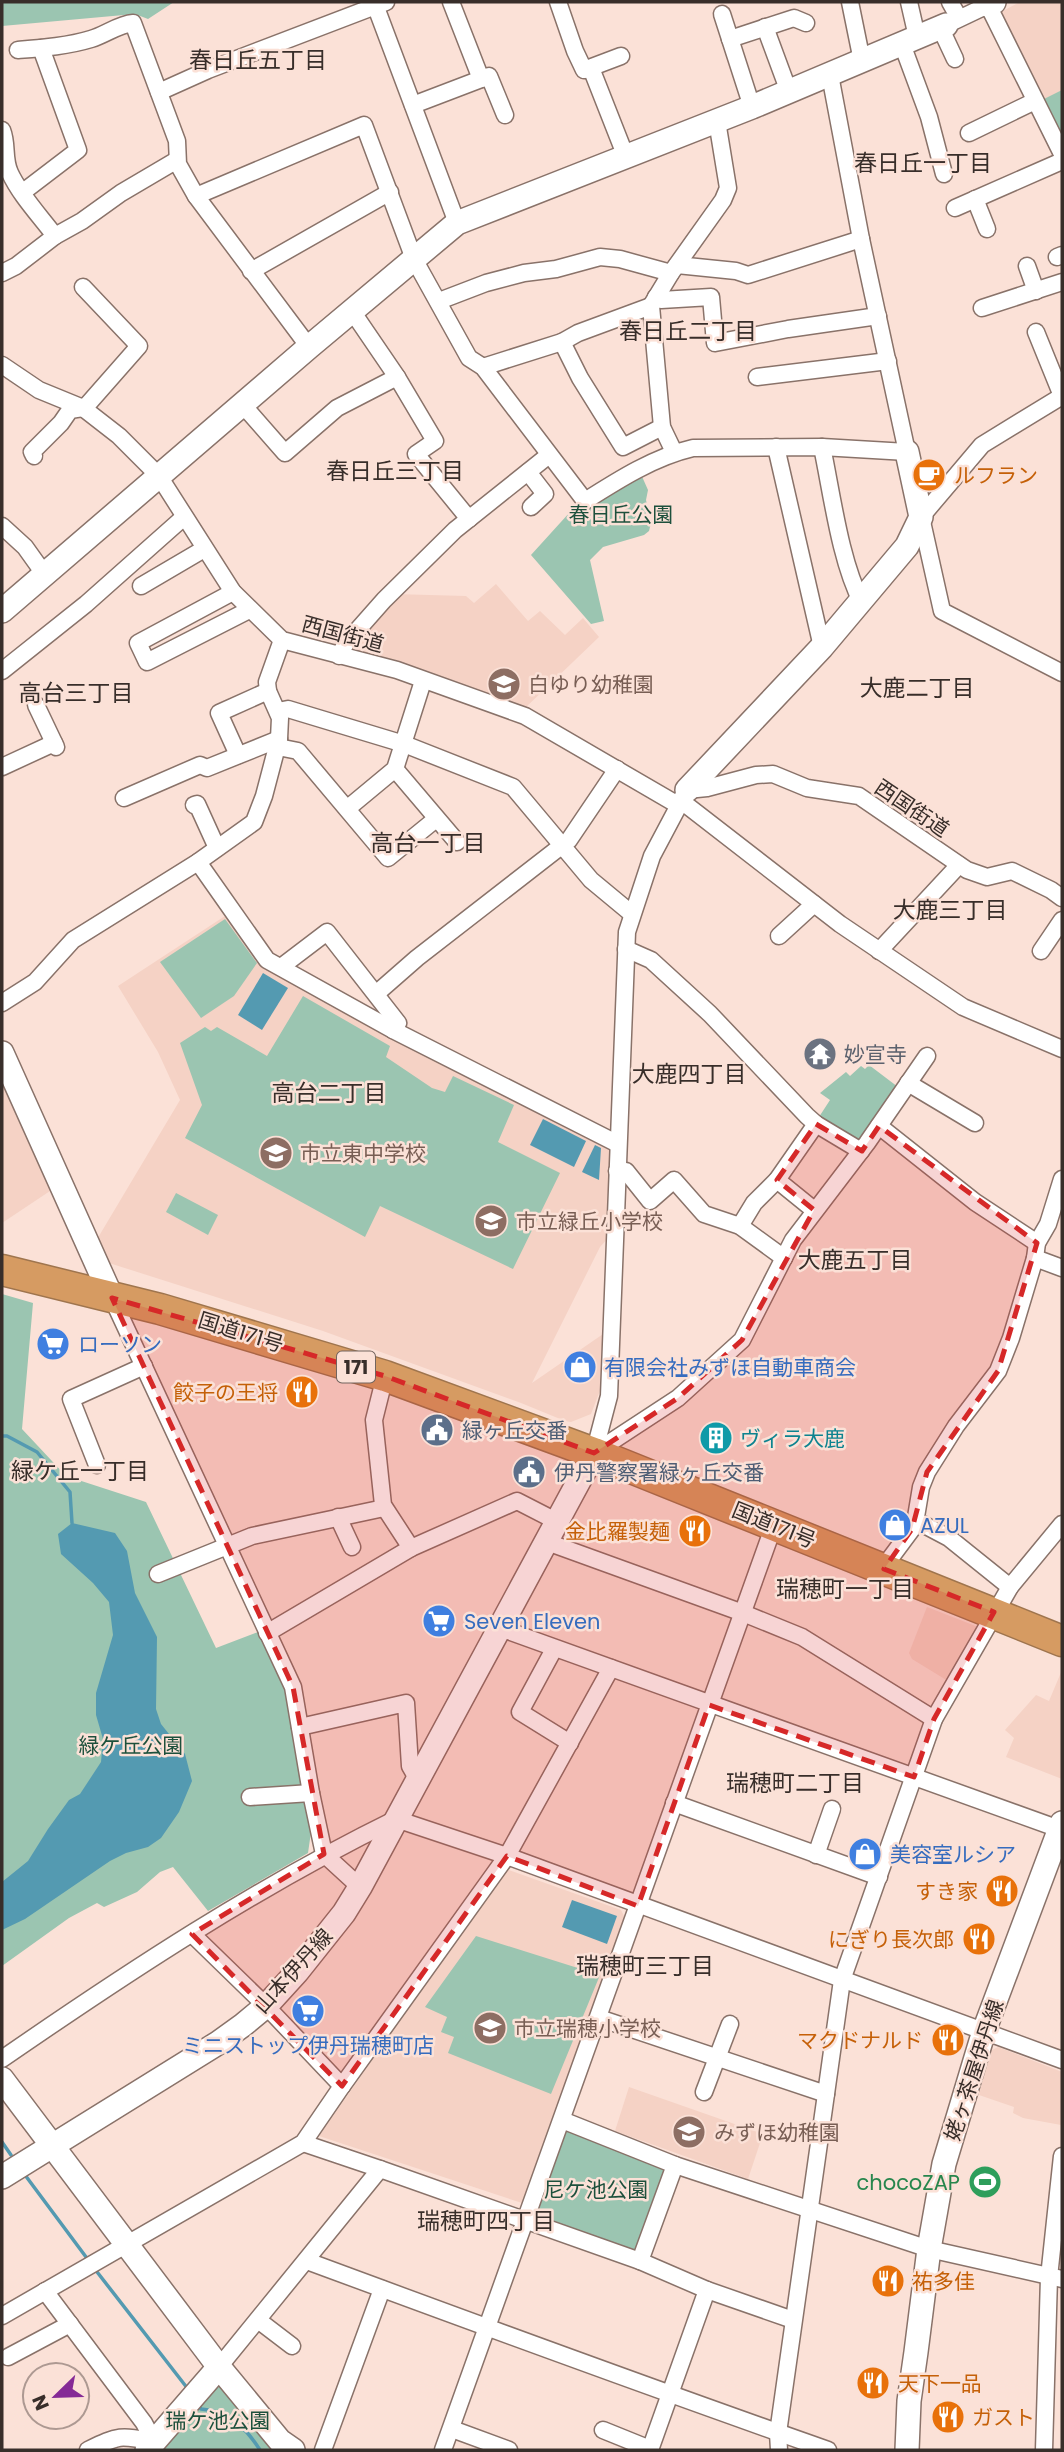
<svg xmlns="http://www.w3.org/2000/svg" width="1064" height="2452" viewBox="0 0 1064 2452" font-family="Poppins,'Noto Sans JP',sans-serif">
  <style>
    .built { fill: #f5d2c5 }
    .green { fill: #9bc5b1 }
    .water { fill: #549ab1 }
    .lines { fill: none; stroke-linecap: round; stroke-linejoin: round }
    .stream { stroke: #549ab1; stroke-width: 3.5 }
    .street-casing { stroke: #897269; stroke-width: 19 }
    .secondary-casing { stroke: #897269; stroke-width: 26 }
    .highway-casing { stroke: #9f754e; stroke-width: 33 }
    .street { stroke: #fff; stroke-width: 16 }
    .secondary { stroke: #fff; stroke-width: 23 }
    .highway { stroke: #d69b62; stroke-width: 30 }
    .marked { fill: #d62828; fill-opacity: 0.2; stroke: #d62828; stroke-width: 5; stroke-dasharray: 14 9; stroke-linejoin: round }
    .labels { text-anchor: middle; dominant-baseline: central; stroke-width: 5; stroke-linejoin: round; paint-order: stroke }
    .shield { fill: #fbe1d7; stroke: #72645e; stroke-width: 2 }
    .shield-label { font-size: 19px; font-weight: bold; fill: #382e2a }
    .food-label { font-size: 21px; fill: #c56008; stroke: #fbe1d7; text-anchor: end }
    .park-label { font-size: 21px; fill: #1d503c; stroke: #fbe1d7 }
    .street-label { font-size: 21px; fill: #382e2a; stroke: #fbe1d7 }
    .education-label { font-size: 21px; fill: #785e54; stroke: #fbe1d7; text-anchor: start }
    .worship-label { font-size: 21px; fill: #5b616d; stroke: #fbe1d7; text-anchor: start }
    .shop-label { font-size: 21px; fill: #366cbe; stroke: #fbe1d7; text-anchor: start }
    .service-label { font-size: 21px; fill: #4e5e75; stroke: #fbe1d7; text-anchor: start }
    .culture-label { font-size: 21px; fill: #0d838f; stroke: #fbe1d7; text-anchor: start }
    .leisure-label { font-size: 21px; fill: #27864d; stroke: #fbe1d7; text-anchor: end }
    .neighbourhood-label { font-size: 23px; fill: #382e2a; stroke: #fbe1d7 }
  </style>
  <rect width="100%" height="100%" fill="#fbe1d7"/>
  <g class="built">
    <polygon points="1020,2 1062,2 1062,144 997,14"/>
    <polygon points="496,584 528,621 540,611 565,635 583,618 599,637 524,709 347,652 393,594 466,596 474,603"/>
    <polygon points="225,916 263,963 610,1145 609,1237 600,1247 532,1383 606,1332 601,1388 591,1414 571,1422 565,1421 521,1403 323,1331 109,1263 96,1241 180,1100 158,1052 118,986"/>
    <polygon points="2,1083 50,1191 2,1223"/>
    <polygon points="927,1607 978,1627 948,1681 912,1659 909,1653"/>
    <polygon points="1062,1670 1062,1779 1006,1757 1014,1738 1005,1730 1036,1695 1049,1701"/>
    <polygon points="506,1869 621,1910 626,1920 522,2203 319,2136"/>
    <polygon points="998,2047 1062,2072 1061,2125 1023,2118 1013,2113 1014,2107 979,2095 990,2051"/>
    <polygon points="629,2087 763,2134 748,2179 615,2131"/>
  </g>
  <g class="green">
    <polygon points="2,2 174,2 148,19 135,14 2,26"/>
    <polygon points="1062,90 1062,136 1044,99"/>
    <polygon points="640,472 648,490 646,500 651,523 649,531 644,535 603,547 590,560 604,621 591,624 531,555 580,501"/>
    <polygon points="225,919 257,963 234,996 201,1018 160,962"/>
    <polygon points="303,996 390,1046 386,1057 432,1088 445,1092 453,1076 514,1105 498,1142 560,1173 513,1269 380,1206 365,1237 185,1138 202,1105 180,1043 205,1027 211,1031 217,1027 267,1056"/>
    <polygon points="869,1065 898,1087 863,1141 822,1120 819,1117 830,1100 820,1093 846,1072 850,1076 861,1066 865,1069"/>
    <polygon points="176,1193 218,1215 208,1235 166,1212"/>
    <polygon points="2,1294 33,1303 22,1429 66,1476 146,1502 216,1648 258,1632 288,1697 311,1832 308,1853 208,1911 173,1867 160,1872 137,1892 104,1907 97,1903 69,1918 2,1966"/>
    <polygon points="476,1936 600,1975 551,2094 448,2053 454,2037 441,2032 447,2017 425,2007"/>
    <polygon points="572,2128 669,2167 641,2249 632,2251 539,2221 536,2211 564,2132"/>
    <polygon points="213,2383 237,2396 285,2450 154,2450"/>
  </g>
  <g class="water">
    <polygon points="263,973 288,988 262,1030 238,1015"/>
    <polygon points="543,1119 586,1141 574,1167 530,1145"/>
    <polygon points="595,1145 601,1148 599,1180 582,1172"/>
    <polygon points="72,1523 115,1533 127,1551 135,1593 157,1637 156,1709 161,1724 185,1754 192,1781 179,1812 161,1838 148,1847 126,1853 110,1861 25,1919 2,1930 2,1882 28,1861 48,1829 69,1800 80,1794 101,1762 103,1739 96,1715 96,1693 113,1635 109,1602 93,1583 61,1554 58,1534"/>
    <polygon points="572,1900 617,1916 607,1944 562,1927"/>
  </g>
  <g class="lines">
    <g class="stream">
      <polyline points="2,1436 7,1436 37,1452 70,1492 72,1523"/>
      <polyline points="2,2142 11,2155"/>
      <polyline points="25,2175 89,2261"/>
      <polyline points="94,2268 188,2389"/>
      <path d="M198,2404l3,5c28,2 45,19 59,41"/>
    </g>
    <defs>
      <g id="street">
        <polyline points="374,2 457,223"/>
        <polyline points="451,2 481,79"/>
        <polyline points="558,2 575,51 584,70 621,56"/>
        <polyline points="850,2 862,61"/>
        <polyline points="909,2 917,37"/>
        <polyline points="950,2 959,18"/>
        <polyline points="722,14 752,107"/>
        <polyline points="946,25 988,5 1062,154"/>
        <polyline points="765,27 789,92"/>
        <polyline points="940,27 955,59"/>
        <polyline points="730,39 794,18 806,23"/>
        <polyline points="902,44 929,117 944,174"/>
        <path d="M18,50c24,-2 50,-4 73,-11 14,-4 28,-15 42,-16l44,118 1,23 18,32 113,151"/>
        <polyline points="591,68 626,157"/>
        <polyline points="159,92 208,70 386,2"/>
        <polyline points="413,105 489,76 505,115"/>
        <path d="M2,130c6,15 1,28 8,43 10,22 30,43 45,63"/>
        <polyline points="969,133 1035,101"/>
        <polyline points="23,192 78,150 41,48"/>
        <path d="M196,196l168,-71 50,134 55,99 14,9 102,134c33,-21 69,-44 108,-53l129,-1 85,5 -46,-213 -31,-164"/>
        <polyline points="975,199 987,229"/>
        <polyline points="955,208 1062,161"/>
        <polyline points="1057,257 1062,255"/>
        <polyline points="677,265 736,271 748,275 861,239"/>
        <polyline points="1027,266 1036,291"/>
        <polyline points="251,271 390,192"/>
        <polyline points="2,273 16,266 55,236 82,221 121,193 177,160"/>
        <polyline points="656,297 661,300 711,297 715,343 788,329 878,316"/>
        <polyline points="439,301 486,283 524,273 556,269 600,257 620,259 671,273"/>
        <polyline points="982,308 1062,282"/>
        <polyline points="352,311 397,377 435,441 416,454 469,519"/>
        <polyline points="1036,332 1062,396"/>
        <polyline points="562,342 580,378 623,447 662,427"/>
        <polyline points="2,365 39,390 83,408 119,436 159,476 233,592 282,640 397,670 525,716 678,805"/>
        <polyline points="483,367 562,342 578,333 651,306"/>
        <polyline points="757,377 888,361"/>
        <polyline points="1062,396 982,445 921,517 942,611 1062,673"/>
        <polyline points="242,404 285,453 337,408 397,377"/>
        <polyline points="776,447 822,647"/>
        <path d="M822,447c10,47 18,114 40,156"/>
        <polyline points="674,452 662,427 651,306 671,273 723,200 728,188 717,121"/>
        <polyline points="34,456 32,452 61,423 70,410 83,408 88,404 139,346 83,287"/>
        <polyline points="528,472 545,494 531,507"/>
        <polyline points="2,526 25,547 45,575"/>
        <polyline points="141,586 204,549"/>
        <polyline points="233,592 138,643 147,662 249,610"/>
        <polyline points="339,656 346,643 384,600 455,530 549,455"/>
        <polyline points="2,671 86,604 184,517"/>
        <polyline points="36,705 56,747"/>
        <polyline points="278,711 288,709 404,744 513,787 591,880 632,914"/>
        <polyline points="278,747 298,751 388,858 436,819"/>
        <polyline points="238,755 219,713 268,691"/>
        <polyline points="2,767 54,743"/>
        <polyline points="395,769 457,842"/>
        <polyline points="124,798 200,765 207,768 279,739"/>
        <polyline points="680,800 840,924 963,1007 1062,1049"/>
        <polyline points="194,805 197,804 217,848"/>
        <polyline points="348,808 395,769 423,681"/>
        <polyline points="198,862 267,960 393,1030 618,1144"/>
        <polyline points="779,936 814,904"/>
        <polyline points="626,949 651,960 710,1014 807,1116 816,1124 861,1151"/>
        <polyline points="879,951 959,865"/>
        <polyline points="1041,951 1062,920"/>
        <polyline points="281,967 327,932 398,1023 393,1030"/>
        <polyline points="377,993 417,958 569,840 617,769"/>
        <polyline points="2,1003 35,982 73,940 198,862 254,822 264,796 279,739 280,718 268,691 267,682 282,640"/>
        <polyline points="908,1083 975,1123"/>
        <polyline points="879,1126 975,1202 1037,1243"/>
        <polyline points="617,1171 626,1171 650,1201 674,1180 704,1214 740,1226 784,1258"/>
        <polyline points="777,1180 814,1210"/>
        <polyline points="740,1226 754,1203 777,1180 816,1124"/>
        <polyline points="1035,1258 1062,1268"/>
        <polyline points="112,1298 293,1687 311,1793 324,1854 360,1887"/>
        <polyline points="385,1376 374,1420 383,1505 411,1548"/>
        <polyline points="594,1453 609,1396 627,932 652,856 687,790 707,788 756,775 773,774 807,788 859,796 967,870 987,877 1012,871 1051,890 1062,898"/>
        <polyline points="594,1453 678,1398 742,1340 793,1240 867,1143 927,1056"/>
        <polyline points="97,1465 71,1399 144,1366"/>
        <polyline points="338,1517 352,1547"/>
        <polyline points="915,1520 949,1538 1010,1587"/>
        <polyline points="547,1542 743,1613 802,1637 934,1719"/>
        <polyline points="883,1568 912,1529 916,1517 921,1487 927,1472 956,1426 998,1371 1011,1338 1035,1258 1037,1243 1048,1224 1062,1179"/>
        <polyline points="158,1574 252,1536 384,1508"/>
        <polyline points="500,1628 1062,1830"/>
        <polyline points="267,1633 411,1548 517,1501 558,1522"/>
        <polyline points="554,1649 520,1712 570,1743"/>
        <polyline points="300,1727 406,1703 410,1766 418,1780"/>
        <polyline points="250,1797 311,1793"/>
        <polyline points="674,1803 879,1877"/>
        <polyline points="816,1855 832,1809"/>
        <polyline points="599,2018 826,2094 842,1980 934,1719 1010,1587 1062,1524"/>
        <path d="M2,2059c126,-87 255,-172 394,-240l111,37 555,204"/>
        <polyline points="342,2086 507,1856 611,1668"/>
        <polyline points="704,2092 730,2024"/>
        <polyline points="562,2120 675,2165 640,2261"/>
        <polyline points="675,2165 929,2249 1062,2279"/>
        <polyline points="380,2169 640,2261 707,2290 793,2320"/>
        <path d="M307,2261c173,64 347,128 521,189"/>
        <polyline points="45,2291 144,2423 154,2442"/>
        <polyline points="2,2316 303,2143 342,2086 266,2006 192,1934"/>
        <polyline points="258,2320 292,2346"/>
        <polyline points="8,2357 70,2324"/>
        <polyline points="219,2367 380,2169 303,2143"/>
        <polyline points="452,2429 509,2450"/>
        <polyline points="603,2430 650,2449"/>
        <path d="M88,2450c31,-15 32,-15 66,-8"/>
        <polyline points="323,2450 382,2289"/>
        <polyline points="443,2450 774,1525"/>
        <polyline points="650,2450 707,2290"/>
        <polyline points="779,2450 778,2433 826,2094"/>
        <polyline points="1044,2450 1049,2277 1062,2156"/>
      </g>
      <g id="secondary">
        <polyline points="988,5 994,2"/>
        <polyline points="2,611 309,347 457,223 752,107 946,25"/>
        <polyline points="687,790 822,647 907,546 921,517 907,452"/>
        <polyline points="2,1053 112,1298"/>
        <polyline points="2,2079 219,2367 280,2441 293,2450"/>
        <polyline points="2,2177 218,2043 243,2025 266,2006 297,1972 344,1913 360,1887 594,1453"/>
        <polyline points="147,2450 219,2367"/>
        <polyline points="907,2450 909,2401 916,2352 929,2249 944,2164 984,2031 1062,1823"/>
      </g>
      <polyline id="highway" points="2,1270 160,1309 385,1376 594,1453 1062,1641"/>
    </defs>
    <use href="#street" class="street-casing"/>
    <use href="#secondary" class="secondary-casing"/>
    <use href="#highway" class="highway-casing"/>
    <use href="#street" class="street"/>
    <use href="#secondary" class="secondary"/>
    <use href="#highway" class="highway"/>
  </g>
  <path class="marked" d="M816,1124l46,27 17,-25 158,117 -39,128 -71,101 -15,57 -28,40 110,43 -60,107 -20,58 -205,-72 -71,201 -131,-50 -165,230 -150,-152 132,-80 -31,-167 -181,-389 273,78 209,77 84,-55 64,-58 72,-130 -37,-30z"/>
  <defs>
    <symbol id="cafe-disc" viewBox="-11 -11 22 22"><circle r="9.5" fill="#e8710a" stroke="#fbe1d7"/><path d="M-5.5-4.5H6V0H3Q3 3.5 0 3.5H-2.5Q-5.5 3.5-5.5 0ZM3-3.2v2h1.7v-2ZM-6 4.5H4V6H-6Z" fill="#fff"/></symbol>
    <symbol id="school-disc" viewBox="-11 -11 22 22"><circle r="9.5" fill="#8d6e63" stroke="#fbe1d7"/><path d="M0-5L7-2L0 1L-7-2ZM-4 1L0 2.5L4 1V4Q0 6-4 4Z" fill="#fff"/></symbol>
    <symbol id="temple-disc" viewBox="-11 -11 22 22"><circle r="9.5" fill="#6b7280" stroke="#fbe1d7"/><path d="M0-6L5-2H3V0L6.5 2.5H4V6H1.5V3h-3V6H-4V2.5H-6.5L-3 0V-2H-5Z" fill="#fff"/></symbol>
    <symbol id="supermarket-disc" viewBox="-11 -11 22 22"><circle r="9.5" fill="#3f7fe0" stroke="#fbe1d7"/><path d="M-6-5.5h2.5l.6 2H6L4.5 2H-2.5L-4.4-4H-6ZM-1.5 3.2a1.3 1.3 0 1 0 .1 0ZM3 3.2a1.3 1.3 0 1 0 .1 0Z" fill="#fff"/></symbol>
    <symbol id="shop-disc" viewBox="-11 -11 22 22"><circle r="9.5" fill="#3f7fe0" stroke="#fbe1d7"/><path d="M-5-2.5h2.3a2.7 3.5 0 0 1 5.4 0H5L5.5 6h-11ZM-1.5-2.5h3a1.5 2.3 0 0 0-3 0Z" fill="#fff"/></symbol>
    <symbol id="restaurant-disc" viewBox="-11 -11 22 22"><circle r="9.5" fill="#e8710a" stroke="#fbe1d7"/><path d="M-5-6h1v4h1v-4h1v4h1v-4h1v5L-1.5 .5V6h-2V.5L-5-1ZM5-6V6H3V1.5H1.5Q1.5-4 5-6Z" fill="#fff"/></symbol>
    <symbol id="civic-disc" viewBox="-11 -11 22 22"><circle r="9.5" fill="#5c6f8a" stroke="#fbe1d7"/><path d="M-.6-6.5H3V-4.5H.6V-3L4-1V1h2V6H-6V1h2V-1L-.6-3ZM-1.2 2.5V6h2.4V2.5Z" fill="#fff"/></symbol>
    <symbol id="building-disc" viewBox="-11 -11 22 22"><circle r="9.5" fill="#0f9aa8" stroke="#fbe1d7"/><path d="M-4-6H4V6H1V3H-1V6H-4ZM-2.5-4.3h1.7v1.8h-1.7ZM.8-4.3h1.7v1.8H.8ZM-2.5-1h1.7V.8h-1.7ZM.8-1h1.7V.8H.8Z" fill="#fff"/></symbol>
    <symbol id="stadium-disc" viewBox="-11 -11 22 22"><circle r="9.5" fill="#2e9e5b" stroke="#fbe1d7"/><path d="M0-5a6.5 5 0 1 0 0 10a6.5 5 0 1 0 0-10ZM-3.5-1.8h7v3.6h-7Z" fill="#fff"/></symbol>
  </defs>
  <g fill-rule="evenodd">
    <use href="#cafe-disc" x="910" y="456" width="38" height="38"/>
    <use href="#school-disc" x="485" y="665" width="38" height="38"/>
    <use href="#temple-disc" x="801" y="1035" width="38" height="38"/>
    <use href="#school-disc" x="257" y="1134" width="38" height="38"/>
    <use href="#school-disc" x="472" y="1202" width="38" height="38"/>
    <use href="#supermarket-disc" x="34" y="1325" width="38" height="38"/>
    <use href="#shop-disc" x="561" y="1348" width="38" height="38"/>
    <use href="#restaurant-disc" x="283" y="1373" width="38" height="38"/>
    <use href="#civic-disc" x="418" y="1411" width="38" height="38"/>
    <use href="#building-disc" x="697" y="1419" width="38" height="38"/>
    <use href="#civic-disc" x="510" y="1453" width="38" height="38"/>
    <use href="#shop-disc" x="876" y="1506" width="38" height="38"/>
    <use href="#restaurant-disc" x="676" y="1512" width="38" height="38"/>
    <use href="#supermarket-disc" x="420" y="1602" width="38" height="38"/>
    <use href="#shop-disc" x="846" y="1835" width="38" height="38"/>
    <use href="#restaurant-disc" x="983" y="1872" width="38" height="38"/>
    <use href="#restaurant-disc" x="960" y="1920" width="38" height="38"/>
    <use href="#supermarket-disc" x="289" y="1992" width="38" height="38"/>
    <use href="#school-disc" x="471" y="2009" width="38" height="38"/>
    <use href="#restaurant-disc" x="929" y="2021" width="38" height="38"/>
    <use href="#school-disc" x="670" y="2113" width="38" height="38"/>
    <use href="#stadium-disc" x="966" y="2163" width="38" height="38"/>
    <use href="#restaurant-disc" x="869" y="2262" width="38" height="38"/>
    <use href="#restaurant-disc" x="854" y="2364" width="38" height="38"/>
    <use href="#restaurant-disc" x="929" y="2398" width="38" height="38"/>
  </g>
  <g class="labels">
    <rect class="shield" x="337" y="1351.5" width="38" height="31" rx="5"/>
    <g class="shield-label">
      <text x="356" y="1367">171</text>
    </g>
    <g class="food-label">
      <text x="954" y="475" text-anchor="start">ルフラン</text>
      <text x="278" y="1392">餃子の王将</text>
      <text x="670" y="1531">金比羅製麺</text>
      <text x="978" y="1891">すき家</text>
      <text x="954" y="1939">にぎり長次郎</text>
      <text x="923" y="2040">マクドナルド</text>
      <text x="912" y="2281" text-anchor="start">祐多佳</text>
      <text x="898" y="2383" text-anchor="start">天下一品</text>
      <text x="972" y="2417" text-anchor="start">ガスト</text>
    </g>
    <g class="park-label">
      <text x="621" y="514">春日丘公園</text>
      <text x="131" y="1745">緑ケ丘公園</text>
      <text x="596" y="2189">尼ケ池公園</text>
      <text x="218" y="2420">瑞ケ池公園</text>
    </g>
    <g class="street-label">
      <text transform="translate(343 634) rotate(15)">西国街道</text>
      <text transform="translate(912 808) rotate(34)">西国街道</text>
      <text transform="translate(241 1332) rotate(17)">国道171号</text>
      <text transform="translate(774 1525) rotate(22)">国道171号</text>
      <text transform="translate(293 1971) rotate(-48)">山本伊丹線</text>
      <text transform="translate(974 2070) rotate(-72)">姥ヶ茶屋伊丹線</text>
    </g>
    <g class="education-label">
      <text x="528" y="684">白ゆり幼稚園</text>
      <text x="300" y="1153">市立東中学校</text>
      <text x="516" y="1221">市立緑丘小学校</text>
      <text x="514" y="2028">市立瑞穂小学校</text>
      <text x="714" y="2132">みずほ幼稚園</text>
    </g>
    <g class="worship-label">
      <text x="844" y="1054">妙宣寺</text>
    </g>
    <g class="shop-label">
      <text x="78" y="1344">ローソン</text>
      <text x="604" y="1367">有限会社みずほ自動車商会</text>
      <text x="920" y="1525">AZUL</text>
      <text x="464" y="1621">Seven Eleven</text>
      <text x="890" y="1854">美容室ルシア</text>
      <text x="308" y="2045" text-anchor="middle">ミニストップ伊丹瑞穂町店</text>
    </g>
    <g class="service-label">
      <text x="462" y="1430">緑ヶ丘交番</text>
      <text x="554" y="1472">伊丹警察署緑ヶ丘交番</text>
    </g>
    <g class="culture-label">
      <text x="740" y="1438">ヴィラ大鹿</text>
    </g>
    <g class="leisure-label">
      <text x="960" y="2182">chocoZAP</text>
    </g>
    <g class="neighbourhood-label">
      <text x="258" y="60">春日丘五丁目</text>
      <text x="923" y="163">春日丘一丁目</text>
      <text x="688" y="331">春日丘二丁目</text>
      <text x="395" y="471">春日丘三丁目</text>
      <text x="917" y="688">大鹿二丁目</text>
      <text x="76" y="693">高台三丁目</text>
      <text x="428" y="843">高台一丁目</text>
      <text x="950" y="910">大鹿三丁目</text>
      <text x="689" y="1074">大鹿四丁目</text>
      <text x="329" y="1093">高台二丁目</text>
      <text x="855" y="1260">大鹿五丁目</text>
      <text x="80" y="1471">緑ケ丘一丁目</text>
      <text x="845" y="1589">瑞穂町一丁目</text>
      <text x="795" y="1783">瑞穂町二丁目</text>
      <text x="645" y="1966">瑞穂町三丁目</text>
      <text x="486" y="2221">瑞穂町四丁目</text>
    </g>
  </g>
  <rect width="1064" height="2452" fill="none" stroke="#382e2a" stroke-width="7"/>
  <g transform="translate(56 2396) rotate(247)"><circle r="33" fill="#fbe1d7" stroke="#ad9992" stroke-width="2"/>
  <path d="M0-5L12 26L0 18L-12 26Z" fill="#852a96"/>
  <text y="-10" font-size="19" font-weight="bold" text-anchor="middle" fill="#382e2a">N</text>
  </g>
</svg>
